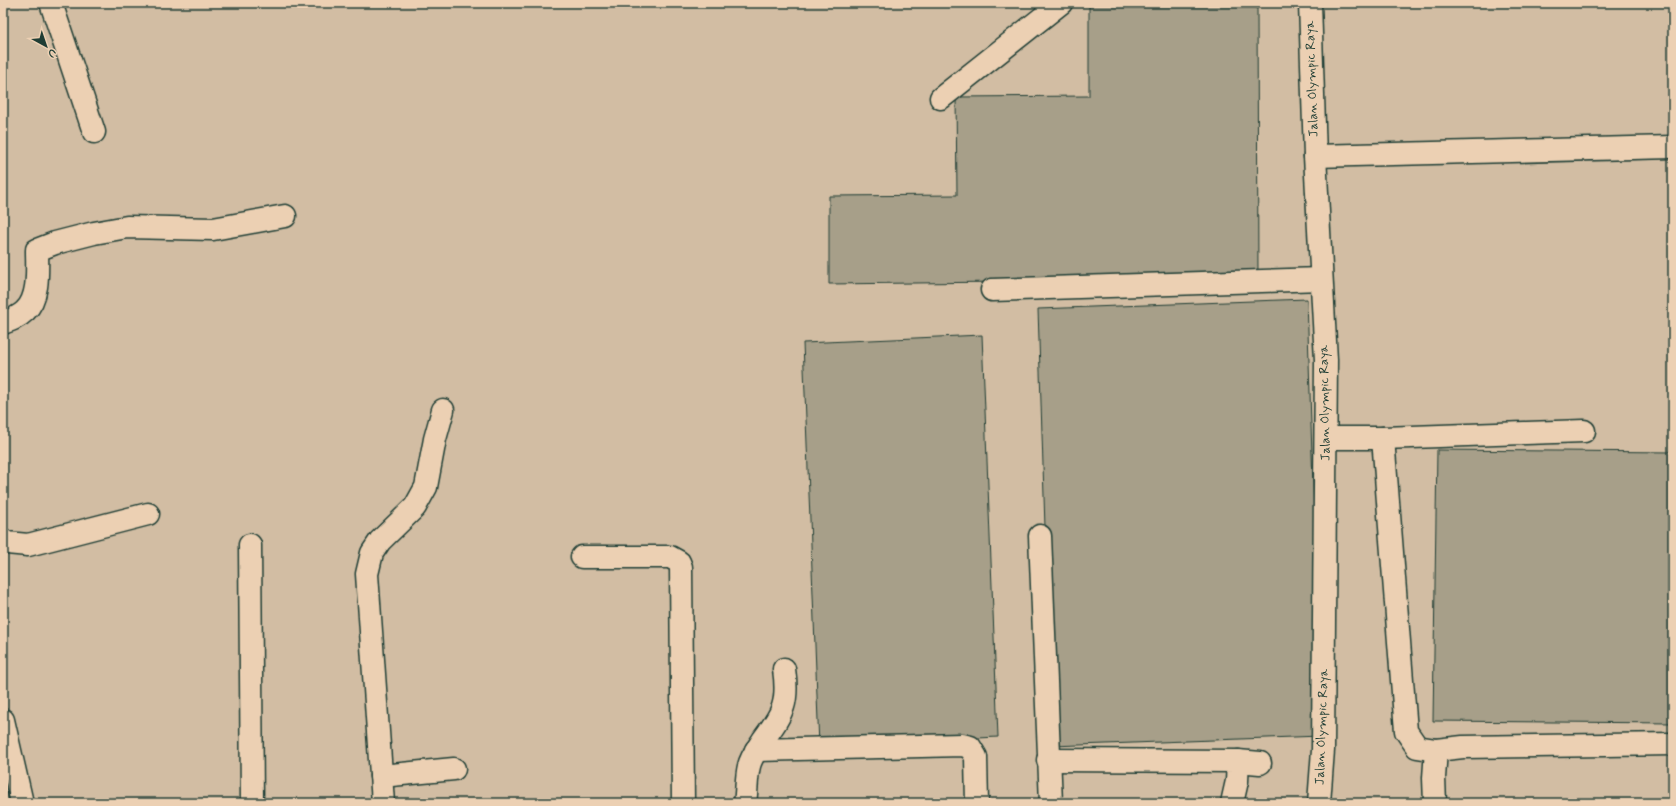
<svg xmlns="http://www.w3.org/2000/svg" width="1676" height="806" viewBox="0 0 1676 806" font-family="Mynerve,sans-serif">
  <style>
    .built { fill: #d2bda3 }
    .building { fill: #a79f89; stroke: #1f3d34 }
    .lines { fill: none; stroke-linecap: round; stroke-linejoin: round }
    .minor-casing { stroke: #1f3d34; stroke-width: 25 }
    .minor { stroke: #ecd0b3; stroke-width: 22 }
    .labels { text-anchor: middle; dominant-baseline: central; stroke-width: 4; stroke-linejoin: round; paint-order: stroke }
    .street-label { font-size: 13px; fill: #1f3d34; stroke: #ecd0b3 }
  </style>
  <rect width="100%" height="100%" fill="#e4caae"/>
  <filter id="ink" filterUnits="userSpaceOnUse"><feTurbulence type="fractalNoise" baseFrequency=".025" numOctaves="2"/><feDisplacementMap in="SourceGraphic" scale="8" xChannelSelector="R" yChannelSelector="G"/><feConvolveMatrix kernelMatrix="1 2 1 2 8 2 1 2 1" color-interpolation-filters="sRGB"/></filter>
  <g filter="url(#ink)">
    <rect class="built" x="3" y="3" width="1670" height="800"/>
    <g class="building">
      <polygon points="1089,3 1257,3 1258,279 829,284 829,196 957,195 956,97 1089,96"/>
      <polygon points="1307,299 1321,736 1052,746 1038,309"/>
      <polygon points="982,335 998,737 819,746 803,343"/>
      <polygon points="1437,450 1673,452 1673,723 1433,721"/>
    </g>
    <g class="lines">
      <defs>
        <g id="minor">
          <polyline points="51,3 94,132"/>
          <polyline points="1310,3 1315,156 1326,360 1323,750 1319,803"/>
          <polyline points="941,98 1061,3"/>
          <polyline points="1315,156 1673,147"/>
          <polyline points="992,290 1321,279"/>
          <path d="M3,323c8,-3 16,-6 22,-12 15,-14 12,-43 12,-61l18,-7 39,-10 33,-6 86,2 72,-13"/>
          <polyline points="1326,438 1383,438 1584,431"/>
          <polyline points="1383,438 1406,731 1417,747 1436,750"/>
          <polyline points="1040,536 1051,803"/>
          <polyline points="3,540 7,543 28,545 148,514"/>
          <polyline points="250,545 252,803"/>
          <polyline points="582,557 670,557 679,562 681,567 683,803"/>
          <polyline points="3,720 22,803"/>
          <polyline points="756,750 962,745 970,747 976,757 977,803"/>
          <polyline points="1048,760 1238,761 1237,781 1232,803"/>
          <polyline points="1238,761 1260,763"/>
          <polyline points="381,776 454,769"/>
          <polyline points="383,803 367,574 372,553 380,541 415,507 426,487 435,439 443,410"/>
          <path d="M745,803c2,-12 1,-25 4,-37 2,-9 9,-18 14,-26 20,-27 26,-37 21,-71"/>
          <polyline points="1435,803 1434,778 1436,750 1463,747 1673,744"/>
        </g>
      </defs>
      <use href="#minor" class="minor-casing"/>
      <use href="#minor" class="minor"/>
    </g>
  </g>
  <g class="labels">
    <g class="street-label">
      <text transform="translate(1312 79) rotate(-92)">Jalan Olympic Raya</text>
      <text transform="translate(1325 403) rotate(-91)">Jalan Olympic Raya</text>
      <text transform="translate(1322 727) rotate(-88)">Jalan Olympic Raya</text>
    </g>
  </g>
  <rect width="1676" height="806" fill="none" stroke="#ecd0b3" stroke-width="16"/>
  <rect x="8" y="8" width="1660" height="790" fill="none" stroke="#1f3d34" stroke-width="1.5" filter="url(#ink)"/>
  <g transform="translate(46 46) rotate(140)" stroke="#ecd0b3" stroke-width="3" paint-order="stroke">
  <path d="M0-3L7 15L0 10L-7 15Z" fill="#1f3d34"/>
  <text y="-6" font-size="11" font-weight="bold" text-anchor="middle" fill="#1f3d34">U</text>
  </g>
</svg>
